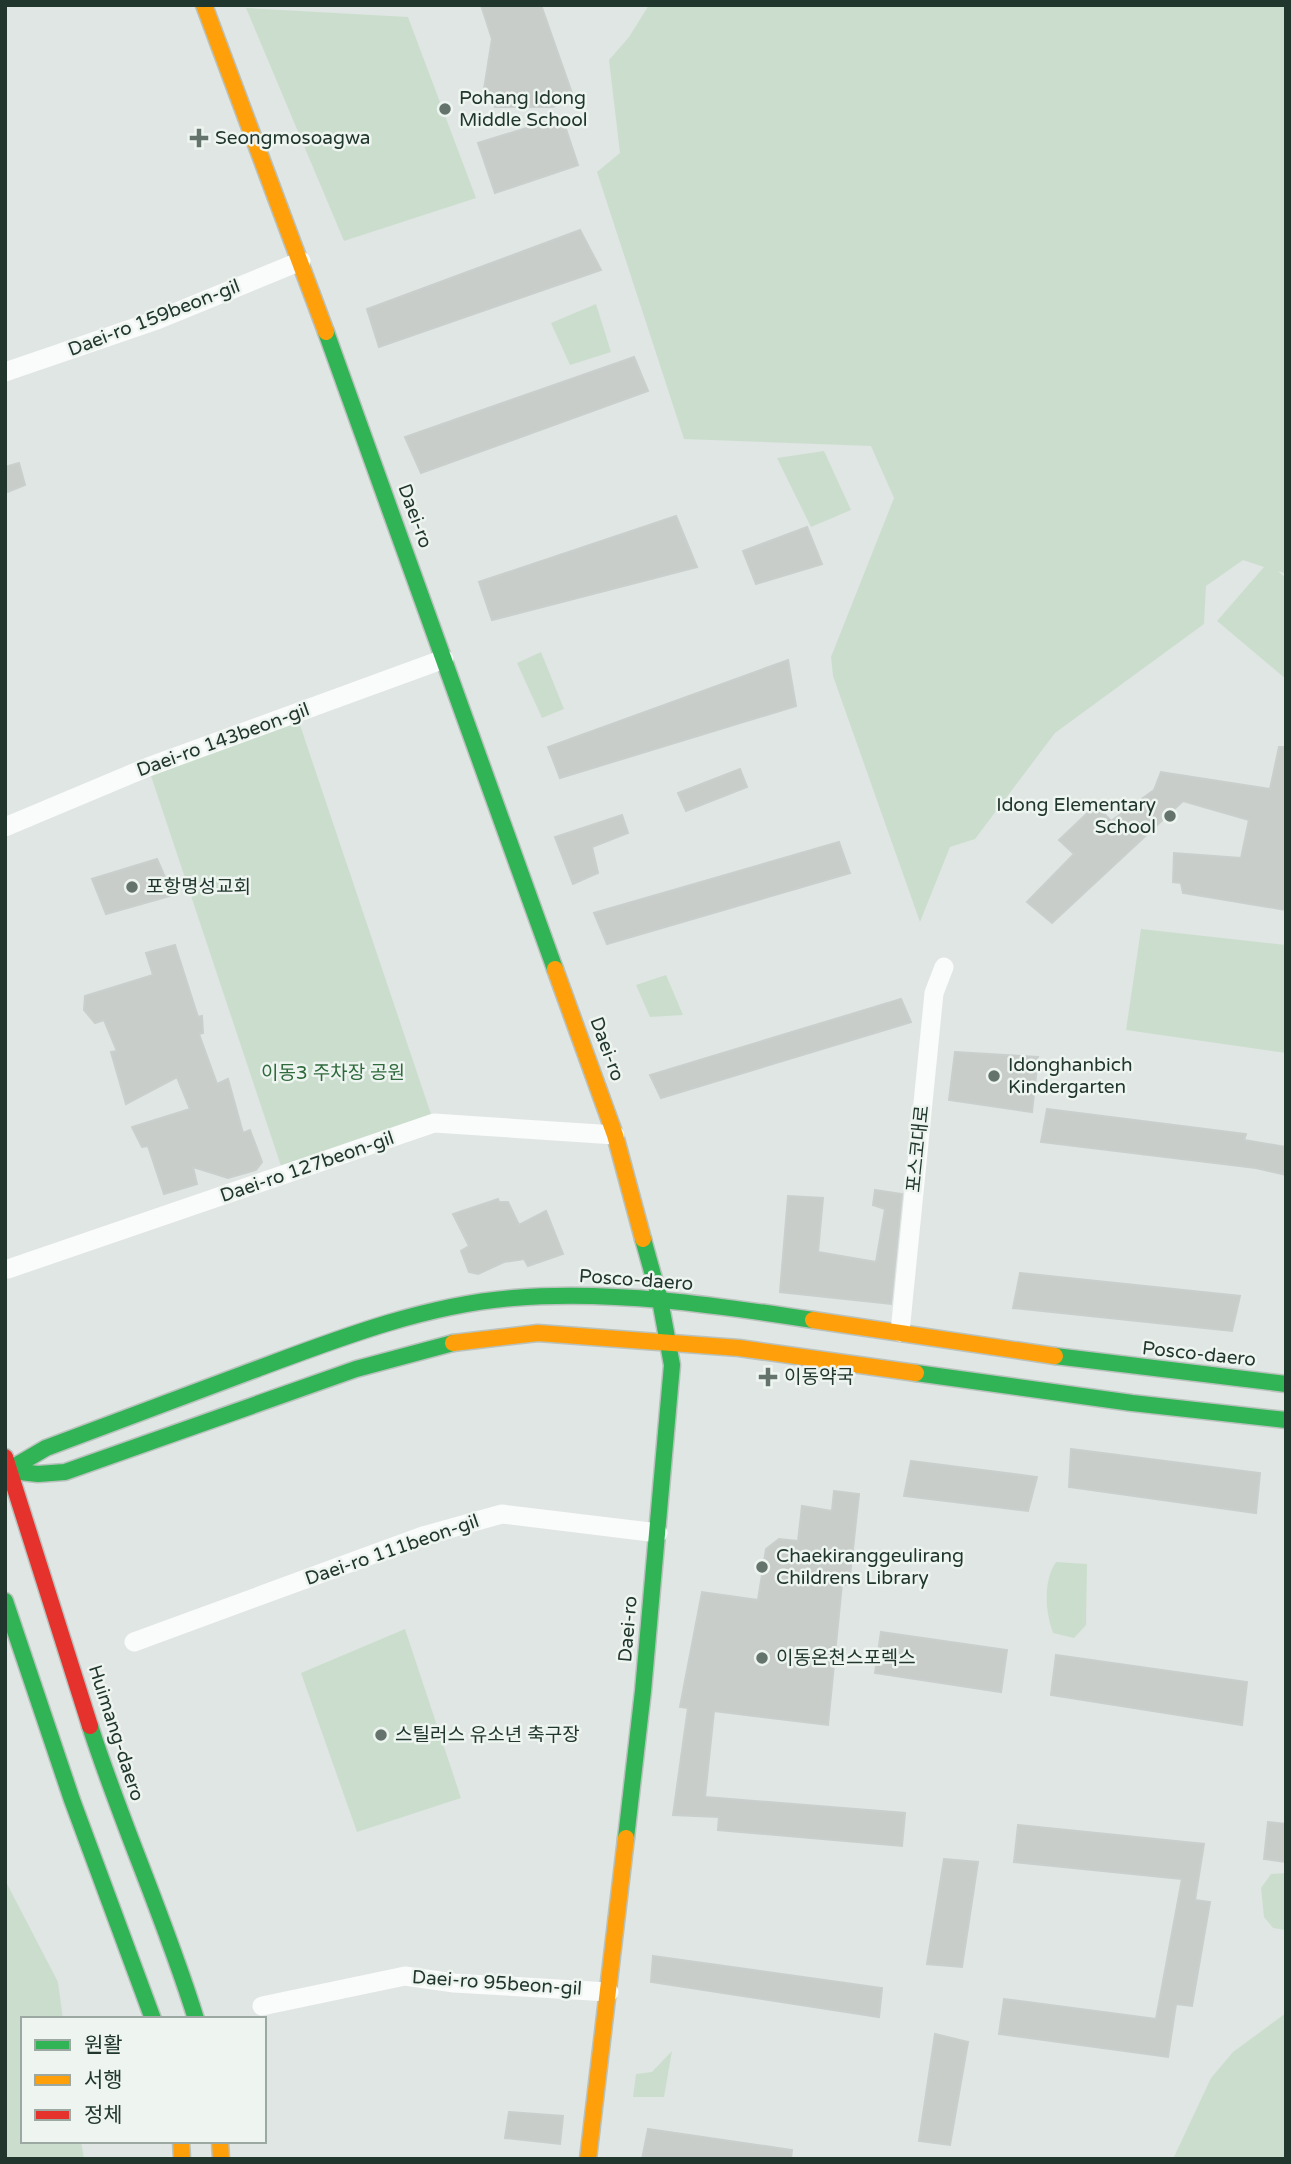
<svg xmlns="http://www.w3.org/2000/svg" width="1291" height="2164" viewBox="0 0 1291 2164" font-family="'Varela Round','Noto Sans KR',sans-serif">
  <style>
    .green { fill: #cbdece }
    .building { fill: #c8cdca; stroke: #c9cfcc; stroke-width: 2 }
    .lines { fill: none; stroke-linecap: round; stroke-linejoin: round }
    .fast-casing { stroke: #bac2be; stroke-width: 19 }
    .slow-casing { stroke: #bac2be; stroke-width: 19 }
    .jam-casing { stroke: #bac2be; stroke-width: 19 }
    .street { stroke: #fafbfb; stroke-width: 19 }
    .fast { stroke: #30b455; stroke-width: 16 }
    .slow { stroke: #ff9f0a; stroke-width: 16 }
    .jam { stroke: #e5322d; stroke-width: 16 }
    .poi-dot { fill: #64746d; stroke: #eef5f1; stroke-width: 2.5 }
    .labels { text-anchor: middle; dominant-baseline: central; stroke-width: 5; stroke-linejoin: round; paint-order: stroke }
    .poi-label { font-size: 19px; fill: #21372d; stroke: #eef5f1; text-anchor: start }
    .street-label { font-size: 19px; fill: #21372d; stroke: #eef5f1 }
    .park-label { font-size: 19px; fill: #2f6a3c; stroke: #eef5f1 }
  </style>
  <rect width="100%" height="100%" fill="#e0e6e3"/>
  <g class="green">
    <polygon points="649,5 1286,5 1286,574 1278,571 1286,578 1286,679 1217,621 1264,567 1243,560 1206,586 1204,624 1055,733 975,839 950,847 920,922 833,676 831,657 894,498 871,446 684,439 597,172 620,153 609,60 629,37"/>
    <polygon points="246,8 408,17 476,198 344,241"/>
    <polygon points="596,304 611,352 570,365 551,323"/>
    <polygon points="824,451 851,510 811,527 777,458"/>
    <polygon points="541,652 564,709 542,718 517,663"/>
    <polygon points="296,713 434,1123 284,1175 148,767"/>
    <polygon points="1141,929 1286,945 1286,1053 1126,1030"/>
    <polygon points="666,975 683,1015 650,1017 636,985"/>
    <path d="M1056,1562l31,2 -1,61 -12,13 -21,-5c-8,-22 -10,-52 3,-71z"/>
    <polygon points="405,1629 461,1798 357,1832 301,1673"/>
    <polygon points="1286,1873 1286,1930 1273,1928 1264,1917 1261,1888 1271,1874"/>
    <polygon points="5,1880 58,1982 63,2019 23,2019 23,2141 81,2141 84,2159 5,2159"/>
    <polygon points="1286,2013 1286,2159 1173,2159 1211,2078 1233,2052"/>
    <polygon points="672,2051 664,2097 633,2097 636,2074 652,2072"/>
  </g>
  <g class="building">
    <polygon points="481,5 541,5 574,99 553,107 495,107 484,89 492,39"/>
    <polygon points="562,117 578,165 495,193 478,143"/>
    <polygon points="580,230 601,270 379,347 367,309"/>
    <polygon points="634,357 648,391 421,473 405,437"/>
    <polygon points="19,463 25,485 5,493 5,467"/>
    <polygon points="676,516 697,567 492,620 479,582"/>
    <polygon points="807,527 822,564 756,584 743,551"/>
    <polygon points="788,660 796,706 560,778 548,747"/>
    <polygon points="1279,747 1286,747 1286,910 1183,893 1181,883 1173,882 1174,853 1241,858 1249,820 1183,801 1052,923 1027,902 1074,854 1059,840 1096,805 1111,821 1154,790 1161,772 1270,789"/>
    <polygon points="740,769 747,787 686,811 678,793"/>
    <polygon points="622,815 628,833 592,847 598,873 573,884 555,837"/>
    <polygon points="839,842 850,873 607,944 594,913"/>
    <polygon points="157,859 173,895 106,914 92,879"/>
    <polygon points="175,945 198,1017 202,1016 203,1033 199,1034 217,1084 228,1079 243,1133 250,1130 262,1162 256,1170 228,1178 193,1167 197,1184 164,1194 148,1146 142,1147 132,1127 190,1109 177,1077 126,1104 111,1052 117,1051 104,1020 95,1023 84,1010 85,996 153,975 146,953"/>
    <polygon points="901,999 911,1022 661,1098 650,1075"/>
    <polygon points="955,1052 1038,1057 1032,1112 949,1100"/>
    <polygon points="1047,1109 1246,1134 1244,1140 1286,1147 1286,1175 1256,1168 1041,1142"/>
    <polygon points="875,1190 902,1194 891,1304 780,1292 788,1196 823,1198 818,1252 876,1262 885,1209 873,1205"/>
    <polygon points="498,1199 499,1202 508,1202 519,1225 546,1211 563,1254 528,1266 524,1259 504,1262 478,1274 469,1272 461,1251 469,1246 453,1214"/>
    <polygon points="1020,1273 1240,1296 1232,1331 1013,1308"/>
    <polygon points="1071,1449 1260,1473 1256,1513 1069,1487"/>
    <polygon points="911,1461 1037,1477 1028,1511 904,1496"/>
    <polygon points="834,1491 859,1494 849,1585 842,1584 828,1725 714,1711 705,1797 905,1813 902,1846 718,1830 719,1817 673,1815 688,1708 680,1707 702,1592 758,1600 766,1549 779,1539 798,1541 802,1506 832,1511"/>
    <polygon points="881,1632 1007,1650 1001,1692 875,1673"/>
    <polygon points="1056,1655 1247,1682 1242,1725 1051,1695"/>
    <polygon points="1268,1822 1286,1824 1286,1862 1264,1859"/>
    <polygon points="1018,1825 1204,1844 1195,1900 1210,1902 1192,2006 1176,2004 1168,2057 999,2034 1004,1999 1156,2019 1182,1879 1014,1862"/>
    <polygon points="944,1859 978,1862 962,1967 927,1964"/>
    <polygon points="653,1956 882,1988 879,2017 651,1982"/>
    <polygon points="935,2034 968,2042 950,2145 919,2141"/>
    <polygon points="509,2112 563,2116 560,2144 505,2138"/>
    <polygon points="648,2129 792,2150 791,2159 642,2159"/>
  </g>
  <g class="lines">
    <defs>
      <g id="fast">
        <polyline points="326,332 555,969"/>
        <polyline points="1055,1356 1286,1384"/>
        <polyline points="916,1373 1132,1403 1286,1420"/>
        <polyline points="11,1471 38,1474 65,1472 356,1369 453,1343"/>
        <path d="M5,1472l41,-24c69,-26 139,-52 208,-78 83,-31 170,-65 259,-72 100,-8 202,7 300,22"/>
        <polyline points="5,1601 72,1800 153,2019"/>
        <path d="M90,1726c32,99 75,193 106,293"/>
        <polyline points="626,1838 643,1691 672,1365 660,1300 643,1239"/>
      </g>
      <g id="slow">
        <polyline points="204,5 326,332"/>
        <polyline points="555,969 615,1135 643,1239"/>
        <polyline points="813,1320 1055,1356"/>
        <polyline points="453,1343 538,1333 739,1348 916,1373"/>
        <polyline points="181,2141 182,2159"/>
        <polyline points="220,2141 221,2159"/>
        <polyline points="588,2159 626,1838"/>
      </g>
      <polyline id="jam" points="5,1457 90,1726"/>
    </defs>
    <use href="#fast" class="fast-casing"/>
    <use href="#slow" class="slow-casing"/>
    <use href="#jam" class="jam-casing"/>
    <g class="street">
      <polyline points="5,372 157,320 301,261"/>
      <polyline points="5,827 148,767 444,659"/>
      <polyline points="8,1269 434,1123 615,1135"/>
      <polyline points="900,1332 934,993 944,967"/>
      <polyline points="134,1642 423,1536 502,1514 658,1533"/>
      <polyline points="262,2006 405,1976 454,1983 609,1992"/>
    </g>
    <use href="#fast" class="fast"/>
    <use href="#slow" class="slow"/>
    <use href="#jam" class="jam"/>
  </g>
  <g class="poi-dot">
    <circle cx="445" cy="109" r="7"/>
    <path d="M195.5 127.5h7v7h7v7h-7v7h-7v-7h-7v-7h7z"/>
    <circle cx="1170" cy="816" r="7"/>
    <circle cx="132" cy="887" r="7"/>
    <circle cx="994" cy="1076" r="7"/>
    <path d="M764.5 1366.5h7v7h7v7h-7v7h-7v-7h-7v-7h7z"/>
    <circle cx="762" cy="1567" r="7"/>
    <circle cx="762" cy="1658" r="7"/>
    <circle cx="381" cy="1735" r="7"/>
  </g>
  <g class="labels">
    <g class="poi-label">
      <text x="459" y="98">Pohang Idong<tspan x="459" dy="22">Middle School</tspan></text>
      <text x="215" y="138">Seongmosoagwa</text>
      <text x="1156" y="805" text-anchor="end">Idong Elementary<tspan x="1156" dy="22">School</tspan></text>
      <text x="146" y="887">포항명성교회</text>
      <text x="1008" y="1065">Idonghanbich<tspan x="1008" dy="22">Kindergarten</tspan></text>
      <text x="784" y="1377">이동약국</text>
      <text x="776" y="1556">Chaekiranggeulirang<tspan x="776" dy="22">Childrens Library</tspan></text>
      <text x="776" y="1658">이동온천스포렉스</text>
      <text x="395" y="1735">스틸러스 유소년 축구장</text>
    </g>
    <g class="street-label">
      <text transform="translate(154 318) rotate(-21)">Daei-ro 159beon-gil</text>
      <text transform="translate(415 516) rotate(70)">Daei-ro</text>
      <text transform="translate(223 740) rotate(-20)">Daei-ro 143beon-gil</text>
      <text transform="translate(607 1049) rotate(70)">Daei-ro</text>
      <text transform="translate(918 1149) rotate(-84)">포스코대로</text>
      <text transform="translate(307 1167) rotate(-19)">Daei-ro 127beon-gil</text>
      <text transform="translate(636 1280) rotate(4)">Posco-daero</text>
      <text transform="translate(1199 1354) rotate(6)">Posco-daero</text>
      <text transform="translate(392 1550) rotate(-19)">Daei-ro 111beon-gil</text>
      <text transform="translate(628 1629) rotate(-85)">Daei-ro</text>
      <text transform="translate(116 1733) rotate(72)">Huimang-daero</text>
      <text transform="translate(497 1983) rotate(4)">Daei-ro 95beon-gil</text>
    </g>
    <g class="park-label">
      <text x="333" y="1073">이동3 주차장 공원</text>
    </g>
  </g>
  <rect width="1291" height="2164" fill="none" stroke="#21372d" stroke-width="14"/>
  <rect x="21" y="2017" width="245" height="126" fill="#eef5f1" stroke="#9ca9a3" stroke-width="2"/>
  <rect x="35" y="2040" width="35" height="10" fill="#30b455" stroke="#9ca9a3" stroke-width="2"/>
  <text x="84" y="2052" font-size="21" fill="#21372d">원활</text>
  <rect x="35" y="2075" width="35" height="10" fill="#ff9f0a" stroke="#9ca9a3" stroke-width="2"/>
  <text x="84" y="2087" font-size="21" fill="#21372d">서행</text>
  <rect x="35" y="2110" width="35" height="10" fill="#e5322d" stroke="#9ca9a3" stroke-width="2"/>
  <text x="84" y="2122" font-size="21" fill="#21372d">정체</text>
</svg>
